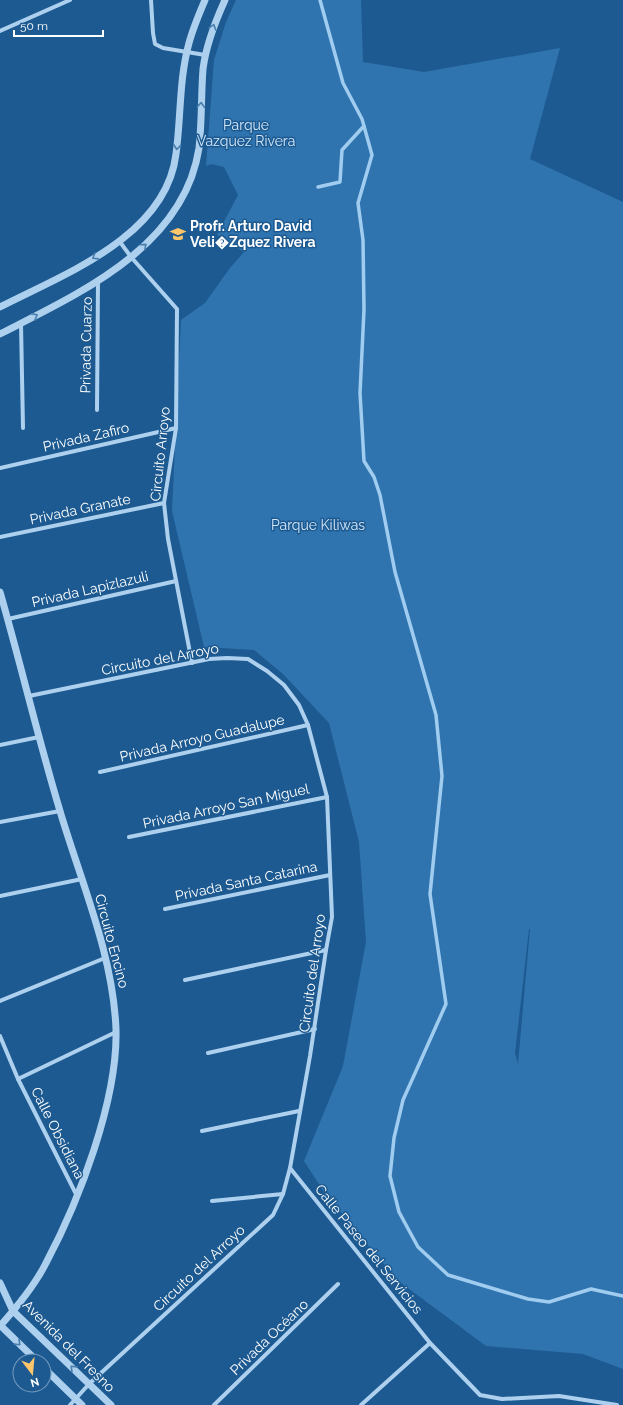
<svg xmlns="http://www.w3.org/2000/svg" width="623" height="1405" viewBox="0 0 623 1405" font-family="Raleway,sans-serif">
  <style>
    .green { fill: #3074af; fill-rule: evenodd }
    .lines { fill: none; stroke-linecap: round; stroke-linejoin: round }
    .stream { stroke: #a0ccf0; stroke-width: 3.5 }
    .minor { stroke: #add0ee; stroke-width: 4 }
    .tertiary { stroke: #add0ee; stroke-width: 7 }
    .oneway { stroke: #487dad }
    .labels { text-anchor: middle; dominant-baseline: central; stroke-width: 3; stroke-linejoin: round; paint-order: stroke }
    .park-label { font-size: 14px; fill: #d3e8fa; stroke: #1d5a91 }
    .poi-label { font-size: 14px; font-weight: bold; fill: #fff; stroke: #1d5a91; text-anchor: start }
    .street-label { font-size: 14px; fill: #fff; stroke: #1d5a91 }
  </style>
  <rect width="100%" height="100%" fill="#1d5a91"/>
  <path class="green" d="M236,0h125l2,62 61,10 136,-24 -30,111 93,43v1167l-40,-15 -97,-8 -89,-66 -73,-88 -20,-31 39,-95 23,-124 -7,-100 -30,-119 -46,-49 -29,-24 -50,-3 -32,-136 9,-191 24,-17 25,-35 14,-16 -27,-17 21,-40 -14,-28 -13,-3 -5,2 8,-106 12,-38zM529,929h1l-12,135 -3,-11z"/>
  <g class="lines">
    <g class="stream">
      <polyline points="320,0 343,83 362,119 372,155 358,203 363,240 364,310 360,393 364,461 374,477 380,495 395,572 436,715 442,776 430,894 446,1004 403,1100 394,1138 390,1176 399,1212 418,1247 448,1275 528,1299 549,1302 591,1289 623,1296"/>
      <polyline points="318,187 340,182 342,150 364,126"/>
    </g>
    <g class="minor">
      <polyline points="151,0 153,33 155,44 163,48 205,55"/>
      <polyline points="0,31 70,0"/>
      <polyline points="120,242 131,257 177,309 176,428 164,503 168,539 192,663"/>
      <polyline points="21,324 23,428"/>
      <polyline points="97,410 98,281"/>
      <polyline points="0,468 176,428"/>
      <polyline points="0,537 164,503"/>
      <polyline points="8,619 176,581"/>
      <polyline points="29,696 209,659 227,658 248,659 267,671 284,685 299,705 308,725 327,797 332,917 326,950 310,1056 290,1168 283,1194 273,1215 89,1384 70,1405"/>
      <polyline points="0,745 39,737"/>
      <polyline points="100,772 308,725"/>
      <polyline points="0,822 60,811"/>
      <polyline points="129,837 327,797"/>
      <polyline points="0,896 82,879"/>
      <polyline points="165,909 330,875"/>
      <polyline points="185,980 326,950"/>
      <polyline points="0,1001 105,958"/>
      <polyline points="0,1036 18,1079 77,1196"/>
      <polyline points="208,1053 315,1029"/>
      <polyline points="18,1079 116,1032"/>
      <polyline points="202,1131 299,1111"/>
      <polyline points="290,1168 430,1343 480,1395 502,1399 559,1396 617,1405"/>
      <polyline points="212,1201 283,1194"/>
      <polyline points="214,1405 338,1284"/>
      <polyline points="361,1405 430,1343"/>
    </g>
    <g class="tertiary">
      <path d="M0,307c64,-33 166,-70 176,-153 5,-36 3,-75 13,-111 4,-15 10,-29 16,-43"/>
      <path d="M0,334c80,-41 184,-87 199,-186 3,-26 2,-53 4,-79 3,-24 12,-47 22,-69"/>
      <path d="M0,592c21,73 38,146 60,219 21,71 53,143 56,218 2,71 -37,172 -70,234 -11,22 -29,44 -46,63"/>
      <polyline points="0,1283 13,1311 111,1405"/>
      <polyline points="0,1325 37,1361"/>
      <polyline points="44,1368 82,1405"/>
    </g>
  </g>
  <defs><path id="oneway-chevron" d="M-2-3.5L2.5 0L-2 3.5" fill="none" stroke-width="1.6" stroke-linecap="round" stroke-linejoin="round"/></defs>
  <g class="oneway">
    <use href="#oneway-chevron" transform="translate(213 27) rotate(-73)"/>
    <use href="#oneway-chevron" transform="translate(201 105) rotate(-87)"/>
    <use href="#oneway-chevron" transform="translate(177 147) rotate(96)"/>
    <use href="#oneway-chevron" transform="translate(144 246) rotate(-42)"/>
    <use href="#oneway-chevron" transform="translate(95 257) rotate(148)"/>
    <use href="#oneway-chevron" transform="translate(35 316) rotate(-29)"/>
    <use href="#oneway-chevron" transform="translate(18 1343) rotate(44)"/>
    <use href="#oneway-chevron" transform="translate(73 1368) rotate(-136)"/>
  </g>
  <defs>
    <symbol id="university-bare" viewBox="-9 -9 18 18"><path d="M0-5L7-2L0 1L-7-2ZM-4 1L0 2.5L4 1V4Q0 6-4 4Z" fill="#fec66b" stroke="#1d5a91" stroke-width="2.5" paint-order="stroke"/></symbol>
  </defs>
  <g fill-rule="evenodd">
    <use href="#university-bare" x="167" y="223" width="22" height="22"/>
  </g>
  <g class="labels">
    <g class="park-label">
      <text x="246" y="125">Parque<tspan x="246" dy="16">Vazquez Rivera</tspan></text>
      <text x="318" y="525">Parque Kiliwas</text>
    </g>
    <g class="poi-label">
      <text x="190" y="226">Profr. Arturo David<tspan x="190" dy="16">Veli�Zquez Rivera</tspan></text>
    </g>
    <g class="street-label">
      <text transform="translate(86 345) rotate(-89)">Privada Cuarzo</text>
      <text transform="translate(86 437) rotate(-13)">Privada Zafiro</text>
      <text transform="translate(160 454) rotate(-84)">Circuito Arroyo</text>
      <text transform="translate(80 509) rotate(-12)">Privada Granate</text>
      <text transform="translate(90 589) rotate(-13)">Privada Lapizlazuli</text>
      <text transform="translate(160 659) rotate(-11)">Circuito del Arroyo</text>
      <text transform="translate(202 738) rotate(-13)">Privada Arroyo Guadalupe</text>
      <text transform="translate(226 806) rotate(-12)">Privada Arroyo San Miguel</text>
      <text transform="translate(246 881) rotate(-12)">Privada Santa Catarina</text>
      <text transform="translate(112 941) rotate(75)">Circuito Encino</text>
      <text transform="translate(312 973) rotate(-82)">Circuito del Arroyo</text>
      <text transform="translate(58 1133) rotate(63)">Calle Obsidiana</text>
      <text transform="translate(369 1249) rotate(51)">Calle Paseo del Servicios</text>
      <text transform="translate(199 1268) rotate(-43)">Circuito del Arroyo</text>
      <text transform="translate(269 1337) rotate(-44)">Privada Océano</text>
      <text transform="translate(69 1346) rotate(45)">Avenida del Fresno</text>
    </g>
  </g>
  <g transform="translate(32 1373) rotate(164)"><circle r="19" fill="#1d5a91" stroke="#779cbd"/>
  <path d="M0-3L7 15L0 10L-7 15Z" fill="#fec66b"/>
  <text y="-6" font-size="11" font-weight="bold" text-anchor="middle" fill="#ffffff">N</text>
  </g>
  <path d="M14 30v6h89v-6" fill="none" stroke="#ffffff" stroke-width="2"/>
  <text x="20" y="30" font-size="12" fill="#ffffff" stroke="#1d5a91" stroke-width="3" paint-order="stroke">50 m</text>
</svg>
